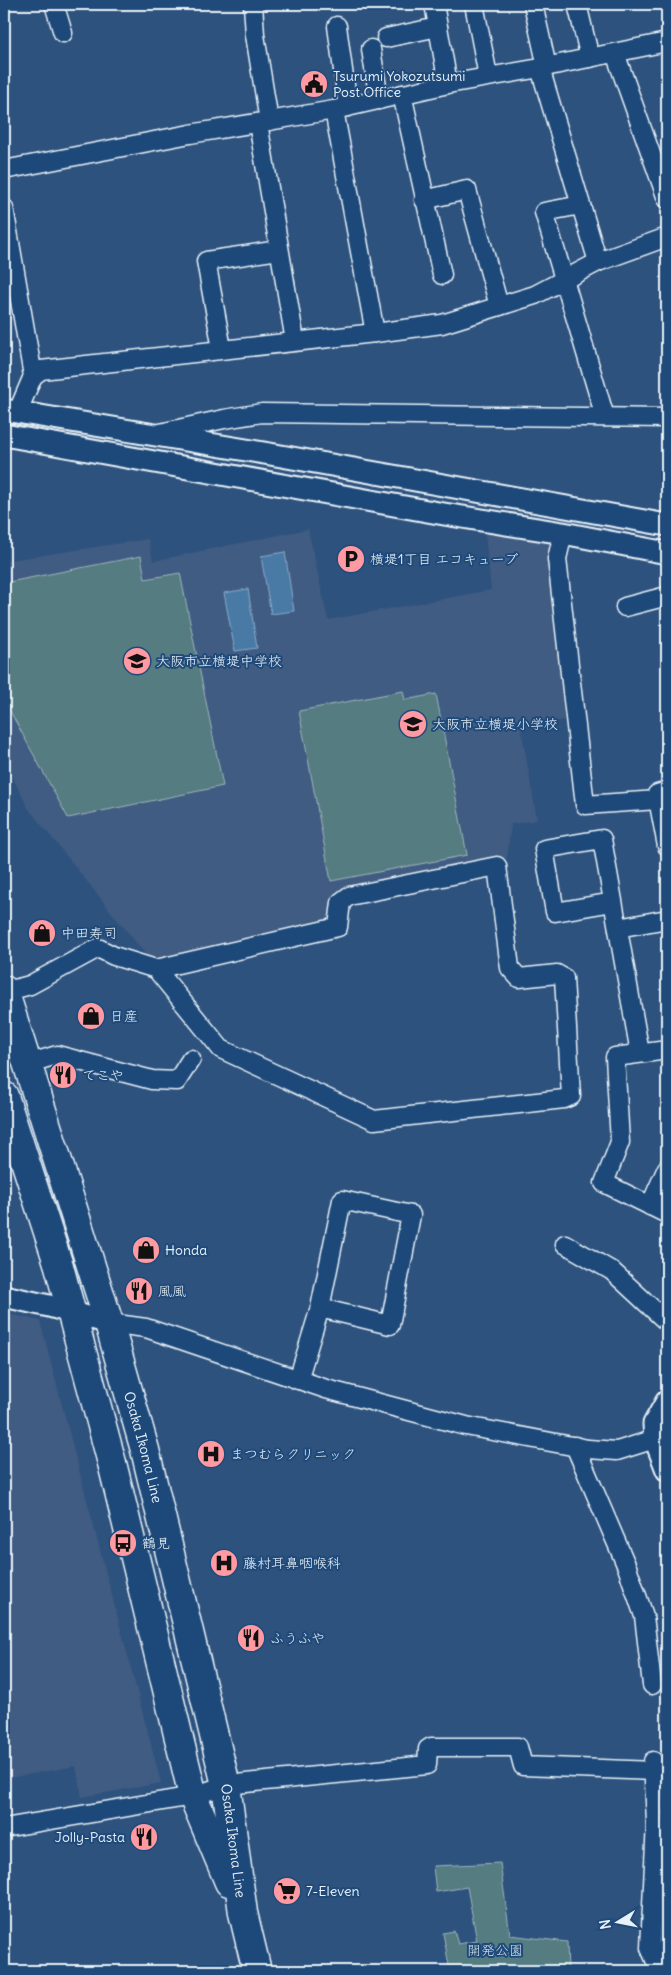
<svg xmlns="http://www.w3.org/2000/svg" width="671" height="1975" viewBox="0 0 671 1975" font-family="Delius,'Klee One',sans-serif">
  <style>
    .built { fill: #405c82 }
    .green { fill: #557b81; stroke: #9eb6bc }
    .water { fill: #497aa6; stroke: #89aac7 }
    .lines { fill: none; stroke-linecap: round; stroke-linejoin: round }
    .minor-casing { stroke: #e8f1f8; stroke-width: 21 }
    .tertiary-casing { stroke: #e8f1f8; stroke-width: 25 }
    .primary-casing { stroke: #e8f1f8; stroke-width: 31 }
    .minor { stroke: #1f4a7a; stroke-width: 18 }
    .tertiary { stroke: #1f4a7a; stroke-width: 21 }
    .primary { stroke: #1f4a7a; stroke-width: 28 }
    .labels { text-anchor: middle; dominant-baseline: central; stroke-width: 4; stroke-linejoin: round; paint-order: stroke }
    .poi-label { font-size: 14px; fill: #e8f1f8; stroke: #1f4a7a; text-anchor: start }
    .street-label { font-size: 14px; fill: #e8f1f8; stroke: #1f4a7a }
    .park-label { font-size: 14px; fill: #d2dfe6; stroke: #1f4a7a }
  </style>
  <rect width="100%" height="100%" fill="#2e527e"/>
  <filter id="ink" filterUnits="userSpaceOnUse"><feTurbulence type="fractalNoise" baseFrequency=".02" numOctaves="2"/><feDisplacementMap in="SourceGraphic" scale="10" xChannelSelector="R" yChannelSelector="G"/><feConvolveMatrix kernelMatrix="1 2 1 2 8 2 1 2 1" color-interpolation-filters="sRGB"/></filter>
  <g filter="url(#ink)">
    <g class="built">
      <polygon points="308,529 328,620 491,590 485,533 550,543 564,720 521,728 537,820 511,824 507,858 347,888 334,901 330,917 325,922 150,960 28,808 4,760 4,561 148,539 153,561"/>
      <polygon points="4,1313 40,1321 161,1783 82,1797 76,1766 4,1779"/>
    </g>
    <g class="green">
      <polygon points="141,556 145,579 180,573 223,786 68,818 4,700 4,583"/>
      <polygon points="403,691 405,700 436,694 467,855 331,881 299,711"/>
      <polygon points="500,1863 510,1935 567,1942 568,1971 450,1971 443,1933 454,1931 458,1944 477,1941 467,1887 436,1892 433,1866"/>
    </g>
    <g class="water">
      <polygon points="285,552 294,611 271,614 261,556"/>
      <polygon points="248,589 257,648 235,651 224,593"/>
    </g>
    <g class="lines">
      <defs>
        <g id="minor">
          <polyline points="54,4 63,33"/>
          <polyline points="253,4 255,35 269,121"/>
          <polyline points="434,4 448,84"/>
          <polyline points="474,4 488,76"/>
          <polyline points="533,4 547,67"/>
          <polyline points="577,4 590,58"/>
          <polyline points="337,26 348,107"/>
          <polyline points="386,38 438,27"/>
          <polyline points="371,49 379,100"/>
          <polyline points="615,53 667,199"/>
          <polyline points="540,68 598,262"/>
          <polyline points="402,94 442,275"/>
          <polyline points="334,110 375,333"/>
          <polyline points="258,123 295,341"/>
          <polyline points="4,170 190,134 334,110 448,84 540,68 667,42"/>
          <polyline points="424,200 467,190 499,306"/>
          <polyline points="581,205 544,212 605,417"/>
          <polyline points="4,208 33,376"/>
          <polyline points="222,349 206,261 279,250"/>
          <polyline points="18,411 33,376 41,370 375,333 442,324 535,295 598,262 667,237"/>
          <polyline points="160,433 224,419 262,413 667,418"/>
          <polyline points="563,533 557,559 585,805 658,800"/>
          <polyline points="625,607 667,596"/>
          <polyline points="667,791 657,794 667,846"/>
          <polyline points="613,902 555,912 544,849 602,839 640,1053"/>
          <polyline points="618,928 667,919"/>
          <polyline points="4,992 30,985 98,948 114,956 156,969 338,927 341,902 349,896 497,866 510,968 519,978 557,974 564,978 571,1096 564,1099 374,1120 221,1049 156,969"/>
          <polyline points="667,1050 615,1057 620,1142 604,1183 667,1214"/>
          <polyline points="27,1064 57,1055 152,1080 177,1081 191,1059"/>
          <polyline points="650,1206 667,1168"/>
          <polyline points="565,1244 612,1271 667,1322"/>
          <polyline points="109,1323 146,1328 326,1389 466,1426 588,1449 617,1451 655,1439"/>
          <polyline points="298,1380 320,1308 342,1200 411,1215 390,1325 320,1308"/>
          <polyline points="575,1446 627,1567 644,1616 652,1685"/>
          <polyline points="653,1761 656,1822 650,1948 660,1971"/>
          <polyline points="4,1828 193,1796 226,1785 427,1765 428,1749 431,1747 518,1747 523,1766 655,1771"/>
        </g>
        <g id="tertiary">
          <polyline points="4,410 270,454 667,525"/>
          <polyline points="4,435 444,514 563,533 667,553"/>
          <polyline points="4,1296 49,1306 109,1323"/>
          <polyline points="667,1401 654,1424 655,1439 667,1470"/>
        </g>
        <g id="primary">
          <path id="s1" d="M4,990l105,333 36,127 81,335 17,128 14,58"/>
          <polyline points="4,1096 59,1266 112,1463 193,1796 229,1882"/>
        </g>
      </defs>
      <use href="#minor" class="minor-casing"/>
      <use href="#tertiary" class="tertiary-casing"/>
      <use href="#primary" class="primary-casing"/>
      <use href="#minor" class="minor"/>
      <use href="#tertiary" class="tertiary"/>
      <use href="#primary" class="primary"/>
    </g>
  </g>
  <defs>
    <symbol id="civic-disc" viewBox="-11 -11 22 22"><circle r="9.5" fill="#ff9aa2" stroke="#1f4a7a"/><path d="M-.6-6.5H3V-4.5H.6V-3L4-1V1h2V6H-6V1h2V-1L-.6-3ZM-1.2 2.5V6h2.4V2.5Z" fill="#111"/></symbol>
    <symbol id="parking-disc" viewBox="-11 -11 22 22"><circle r="9.5" fill="#ff9aa2" stroke="#1f4a7a"/><path d="M-3.5-5.5H1a3.5 3.5 0 0 1 0 7H-1V5.5H-3.5ZM-1-3.4V-.6H.8a1.4 1.4 0 0 0 0-2.8Z" fill="#111"/></symbol>
    <symbol id="school-disc" viewBox="-11 -11 22 22"><circle r="9.5" fill="#ff9aa2" stroke="#1f4a7a"/><path d="M0-5L7-2L0 1L-7-2ZM-4 1L0 2.5L4 1V4Q0 6-4 4Z" fill="#111"/></symbol>
    <symbol id="shop-disc" viewBox="-11 -11 22 22"><circle r="9.5" fill="#ff9aa2" stroke="#1f4a7a"/><path d="M-5-2.5h2.3a2.7 3.5 0 0 1 5.4 0H5L5.5 6h-11ZM-1.5-2.5h3a1.5 2.3 0 0 0-3 0Z" fill="#111"/></symbol>
    <symbol id="restaurant-disc" viewBox="-11 -11 22 22"><circle r="9.5" fill="#ff9aa2" stroke="#1f4a7a"/><path d="M-5-6h1v4h1v-4h1v4h1v-4h1v5L-1.5 .5V6h-2V.5L-5-1ZM5-6V6H3V1.5H1.5Q1.5-4 5-6Z" fill="#111"/></symbol>
    <symbol id="hospital-disc" viewBox="-11 -11 22 22"><circle r="9.5" fill="#ff9aa2" stroke="#1f4a7a"/><path d="M-5-5h3v3.5h4V-5h3V5h-3V1.5h-4V5h-3Z" fill="#111"/></symbol>
    <symbol id="bus-disc" viewBox="-11 -11 22 22"><circle r="9.5" fill="#ff9aa2" stroke="#1f4a7a"/><path d="M-5-6H5V4H4V6H2V4H-2V6H-4V4H-5ZM-3.5-4V0h7V-4ZM-3.5 1.2v1.5H-2V1.2ZM2 1.2v1.5H3.5V1.2Z" fill="#111"/></symbol>
    <symbol id="supermarket-disc" viewBox="-11 -11 22 22"><circle r="9.5" fill="#ff9aa2" stroke="#1f4a7a"/><path d="M-6-5.5h2.5l.6 2H6L4.5 2H-2.5L-4.4-4H-6ZM-1.5 3.2a1.3 1.3 0 1 0 .1 0ZM3 3.2a1.3 1.3 0 1 0 .1 0Z" fill="#111"/></symbol>
  </defs>
  <g fill-rule="evenodd">
    <use href="#civic-disc" x="298" y="68" width="32" height="32"/>
    <use href="#parking-disc" x="335" y="543" width="32" height="32"/>
    <use href="#school-disc" x="121" y="645" width="32" height="32"/>
    <use href="#school-disc" x="397" y="708" width="32" height="32"/>
    <use href="#shop-disc" x="26" y="917" width="32" height="32"/>
    <use href="#shop-disc" x="75" y="1000" width="32" height="32"/>
    <use href="#restaurant-disc" x="47" y="1059" width="32" height="32"/>
    <use href="#shop-disc" x="130" y="1234" width="32" height="32"/>
    <use href="#restaurant-disc" x="123" y="1275" width="32" height="32"/>
    <use href="#hospital-disc" x="195" y="1438" width="32" height="32"/>
    <use href="#bus-disc" x="107" y="1527" width="32" height="32"/>
    <use href="#hospital-disc" x="208" y="1547" width="32" height="32"/>
    <use href="#restaurant-disc" x="235" y="1622" width="32" height="32"/>
    <use href="#restaurant-disc" x="128" y="1821" width="32" height="32"/>
    <use href="#supermarket-disc" x="271" y="1875" width="32" height="32"/>
  </g>
  <g class="labels">
    <g class="poi-label">
      <text x="333" y="76">Tsurumi Yokozutsumi<tspan x="333" dy="16">Post Office</tspan></text>
      <text x="370" y="559">横堤1丁目 エコキューブ</text>
      <text x="156" y="661">大阪市立横堤中学校</text>
      <text x="432" y="724">大阪市立横堤小学校</text>
      <text x="61" y="933">中田寿司</text>
      <text x="110" y="1016">日産</text>
      <text x="82" y="1075">てこや</text>
      <text x="165" y="1250">Honda</text>
      <text x="158" y="1291">風風</text>
      <text x="230" y="1454">まつむらクリニック</text>
      <text x="142" y="1543">鶴見</text>
      <text x="243" y="1563">藤村耳鼻咽喉科</text>
      <text x="270" y="1638">ふうふや</text>
      <text x="125" y="1837" text-anchor="end">Jolly-Pasta</text>
      <text x="306" y="1891">7-Eleven</text>
    </g>
    <g class="street-label">
      <text stroke="none"><textPath href="#s1" startOffset="478">Osaka Ikoma Line</textPath></text>
      <text stroke="none"><textPath href="#s1" startOffset="882">Osaka Ikoma Line</textPath></text>
    </g>
    <g class="park-label">
      <text x="495" y="1950">開発公園</text>
    </g>
  </g>
  <rect width="671" height="1975" fill="none" stroke="#1f4a7a" stroke-width="20"/>
  <rect x="10" y="10" width="651" height="1955" fill="none" stroke="#e8f1f8" stroke-width="2" filter="url(#ink)"/>
  <g transform="translate(618 1922) rotate(260)" stroke="#1f4a7a" stroke-width="4" paint-order="stroke">
  <path d="M0-4L9 19L0 12L-9 19Z" fill="#e8f1f8"/>
  <text y="-8" font-size="14" font-weight="bold" text-anchor="middle" fill="#e8f1f8">N</text>
  </g>
</svg>
